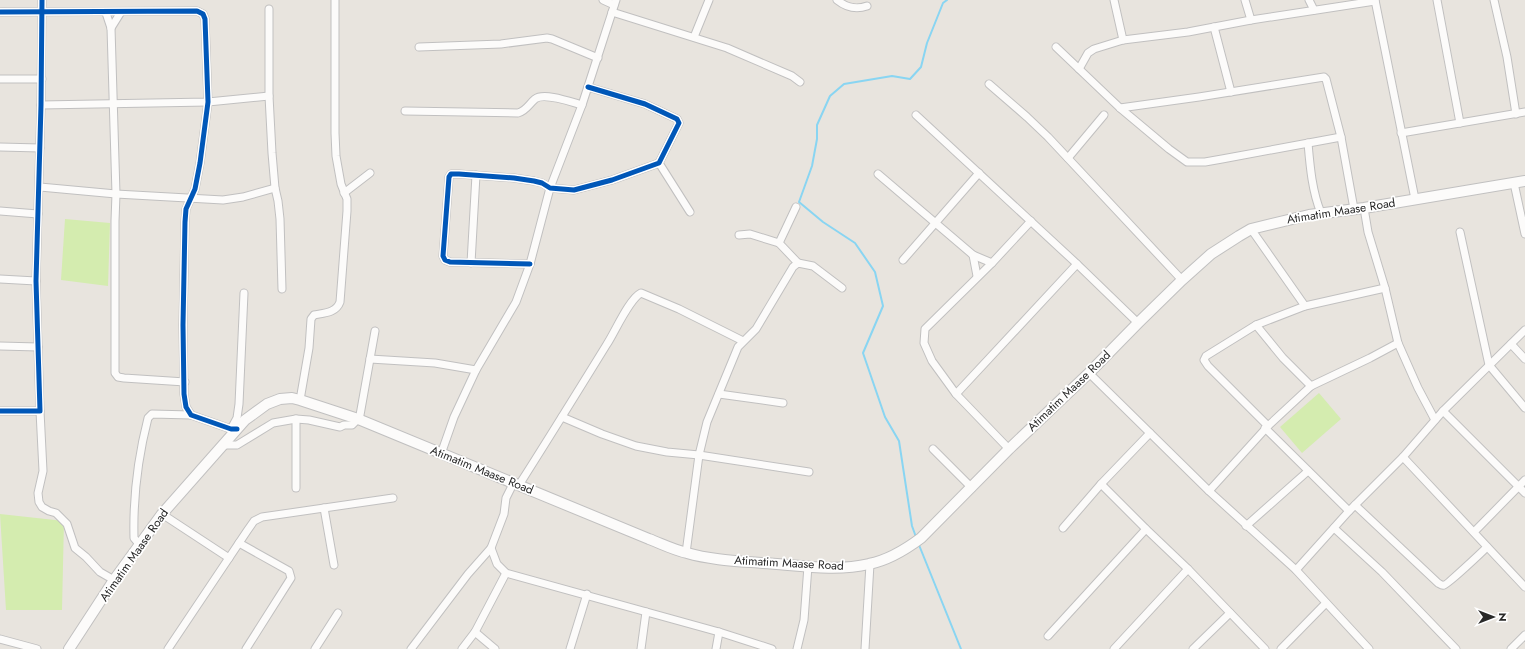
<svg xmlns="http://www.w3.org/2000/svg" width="1525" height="649" viewBox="0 0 1525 649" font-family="Jost,sans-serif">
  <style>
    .pitch { fill: #d4ecaf }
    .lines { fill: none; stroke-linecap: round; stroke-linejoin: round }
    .stream { stroke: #89d5f2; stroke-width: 2 }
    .street-casing { stroke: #c1c0c0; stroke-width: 9 }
    .secondary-casing { stroke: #c1c0c0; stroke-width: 12 }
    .street { stroke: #fcfbfa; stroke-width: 7 }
    .secondary { stroke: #fcfbfa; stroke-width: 10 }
    .cycleway-casing { stroke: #fff; stroke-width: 8 }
    .cycleway { stroke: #0057b8; stroke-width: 5 }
    .labels { text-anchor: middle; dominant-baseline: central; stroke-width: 3.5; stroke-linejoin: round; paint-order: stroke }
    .street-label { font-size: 12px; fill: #292929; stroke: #fff }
  </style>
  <rect width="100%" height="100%" fill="#e8e4de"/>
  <g class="pitch">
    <polygon points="65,219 110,223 108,286 61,280"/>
    <polygon points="1319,393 1341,419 1302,453 1280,427"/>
    <polygon points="0,514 64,521 62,610 6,610"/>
  </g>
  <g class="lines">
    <g class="stream">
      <polyline points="916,537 912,526 899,441 885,417 863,353 883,306 875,272 855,243 823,222 799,202 812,166 817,139 817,125 830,96 844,84 892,76 910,79 921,67 927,43 943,3 947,0"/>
      <polyline points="919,545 961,649"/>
    </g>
    <defs>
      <g id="street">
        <polyline points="603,0 614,5"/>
        <path d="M837,0c10,8 19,10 30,6"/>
        <polyline points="1114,0 1123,40"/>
        <polyline points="1245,0 1251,20"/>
        <polyline points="1309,0 1314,10"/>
        <polyline points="1375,0 1415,199"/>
        <polyline points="1437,0 1460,123"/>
        <polyline points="1494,0 1507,57 1516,114"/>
        <polyline points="269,9 269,96 272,153 275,188 278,201 280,219 282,289"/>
        <polyline points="0,12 197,11 203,14 205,19 208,102 200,163 195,189 186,209 185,222 183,325 184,394 186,407 191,415 231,429 237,429"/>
        <polyline points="612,12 727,48 792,76 800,82"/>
        <polyline points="106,13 111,28 116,194 115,221 115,373 118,377 124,378 185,382"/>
        <polyline points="1214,27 1231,92"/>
        <polyline points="111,28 121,12"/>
        <polyline points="694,37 709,0"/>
        <polyline points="419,47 501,44 547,38 552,39 598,58"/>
        <polyline points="1056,47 1120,108 1169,149 1187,162 1205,162 1222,159 1341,137"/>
        <polyline points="1079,69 1088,53 1094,49 1123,40 1188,32 1251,20 1375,1"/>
        <polyline points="0,79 42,79"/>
        <polyline points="989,84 1027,117 1048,137 1182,280"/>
        <polyline points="41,105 208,102 269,96"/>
        <polyline points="1120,108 1199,97 1324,77 1326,79 1341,137 1354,209"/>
        <path d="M405,111l113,2c8,-2 11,-9 17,-14 9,-7 36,3 47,6"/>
        <polyline points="916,115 1077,264 1138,323"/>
        <polyline points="1401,133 1525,112"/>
        <path d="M1308,143c2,23 4,48 13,70"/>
        <polyline points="0,147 40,148"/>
        <polyline points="1068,158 1104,115"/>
        <polyline points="659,163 690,212"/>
        <polyline points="878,174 973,255 992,263"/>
        <polyline points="1514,183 1525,234"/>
        <polyline points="40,187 116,194 223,200 243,197 275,188"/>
        <polyline points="344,193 370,173"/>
        <polyline points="1364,208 1368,232 1385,288 1398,343 1418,388 1435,420"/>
        <polyline points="0,211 38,214"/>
        <polyline points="1251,229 1305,306"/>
        <polyline points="1460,232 1489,365 1525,408"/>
        <polyline points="739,235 750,234 779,243 798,263"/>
        <polyline points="779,243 796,207"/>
        <polyline points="973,255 977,276"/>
        <polyline points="903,260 979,173"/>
        <polyline points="471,263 476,175"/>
        <polyline points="530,264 450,262 445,260 443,256 449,177 451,174 459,174 514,178 534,181 542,183 550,188 574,190 612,180 659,163 679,123 677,119 645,104 588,87"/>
        <polyline points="0,279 36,281"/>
        <polyline points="1256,325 1283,358 1311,386"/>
        <polyline points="1511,344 1525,359"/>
        <polyline points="0,346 38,347"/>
        <polyline points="370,359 435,363 476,370"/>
        <polyline points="1089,373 1209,491 1296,570 1369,649"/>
        <polyline points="719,394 783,403"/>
        <polyline points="956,394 1077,264"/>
        <path d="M300,400l9,-52 2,-29 3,-4c10,-2 22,-2 26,-13l7,-91v-12l-6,-15 -5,-28 -1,-23v-133"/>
        <polyline points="0,411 40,411 36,281 41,105 42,0"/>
        <polyline points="40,411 43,471 38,493 39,502 42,507 49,511 56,513 67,524 75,548 86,557 100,572 114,580"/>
        <polyline points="1443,411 1525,493"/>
        <polyline points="562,417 602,434 636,446 667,452 699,455 809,472"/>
        <polyline points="296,419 296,488"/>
        <polyline points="1268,426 1208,366 1204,360 1206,356 1256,325 1305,306 1385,288"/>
        <polyline points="1265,428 1349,511"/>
        <polyline points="231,429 237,418 239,404 244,293"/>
        <polyline points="224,445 237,445 273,423 296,419 309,420 340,427 344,425 352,425 358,419 360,415 375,331"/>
        <polyline points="933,449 972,488"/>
        <polyline points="1009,449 956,394 932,361 924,343 925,329 992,263 1031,221"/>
        <polyline points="441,454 454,417 476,370 516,302 530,264 550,188 582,105 616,0"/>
        <polyline points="1403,457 1525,587"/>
        <polyline points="1101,484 1146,529 1188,569 1265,649"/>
        <path d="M519,485c30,-47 59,-94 88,-141 8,-12 22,-45 34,-51l38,16 64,32"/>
        <polyline points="1209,491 1268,426 1311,386 1370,358 1398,343"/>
        <path d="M1355,505l83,78c2,1 4,3 6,2 3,0 38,-33 43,-38"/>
        <polyline points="324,508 334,565"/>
        <polyline points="162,514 229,558"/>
        <polyline points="1246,526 1308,471"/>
        <polyline points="1063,528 1101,484 1150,433"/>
        <polyline points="1334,528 1382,572 1456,649"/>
        <polyline points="1474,532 1525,480"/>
        <polyline points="239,543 289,571 291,578 246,649"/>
        <path d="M139,544l-5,-6c-1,-40 4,-81 14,-120l4,-4 39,1"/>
        <polyline points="491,548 497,564 506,573 719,632 772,649"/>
        <polyline points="686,553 699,455 707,422 738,347 756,329 793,267 798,263 813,266 842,288"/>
        <polyline points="1296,570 1349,511 1403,457 1443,411 1525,330"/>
        <polyline points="475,632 495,649"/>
        <polyline points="1048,636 1146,529"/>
        <polyline points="0,639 37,649"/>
        <polyline points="168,649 247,531 254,521 262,517 393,498"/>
        <polyline points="315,649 338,613"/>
        <polyline points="411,649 468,574 491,548 504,514 506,498 513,484"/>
        <polyline points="462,649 475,632 506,573"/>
        <polyline points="570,649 587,594"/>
        <polyline points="641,649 646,612"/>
        <polyline points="716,649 719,632"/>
        <polyline points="797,649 804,620 808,566"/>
        <polyline points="865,649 870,564"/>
        <polyline points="1114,649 1188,569"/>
        <polyline points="1193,649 1230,613"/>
        <polyline points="1281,649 1326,603"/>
        <polyline points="1511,649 1525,635"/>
      </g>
      <path id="secondary" d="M69,649l45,-69 48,-66 83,-94 22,-16 13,-5 12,-1 8,2 58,19 291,120c13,5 25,11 38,14 24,7 51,8 76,10 34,2 72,9 106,1 20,-4 36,-14 52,-26l88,-89 80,-76 49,-50 44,-43 29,-26 28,-18 12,-7 58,-14 55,-7 161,-27"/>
    </defs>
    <use href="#street" class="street-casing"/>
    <use href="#secondary" class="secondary-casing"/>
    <use href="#street" class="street"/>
    <use href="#secondary" class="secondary"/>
    <defs>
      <g id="cycleway">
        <polyline points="0,12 197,11 203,14 205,19 208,102 200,163 195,189 186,209 185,222 183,325 184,394 186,407 191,415 231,429 237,429"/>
        <polyline points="530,264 450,262 445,260 443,256 449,177 451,174 459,174 514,178 534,181 542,183 550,188 574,190 612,180 659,163 679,123 677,119 645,104 588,87"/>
        <polyline points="0,411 40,411 36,281 41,105 42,0"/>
      </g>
    </defs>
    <use href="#cycleway" class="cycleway-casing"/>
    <use href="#cycleway" class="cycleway"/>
  </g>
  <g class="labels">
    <g class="street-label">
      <text transform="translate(1341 211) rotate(-9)">Atimatim Maase Road</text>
      <text transform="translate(1069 391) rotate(-44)">Atimatim Maase Road</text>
      <text transform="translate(482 470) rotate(22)">Atimatim Maase Road</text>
      <text transform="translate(134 555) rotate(-55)">Atimatim Maase Road</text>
      <text transform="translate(789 563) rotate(3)">Atimatim Maase Road</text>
    </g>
  </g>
  <g transform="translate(1493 617) rotate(90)" stroke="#ffffff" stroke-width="3" paint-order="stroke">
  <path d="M0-3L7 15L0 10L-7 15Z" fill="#292929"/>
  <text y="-6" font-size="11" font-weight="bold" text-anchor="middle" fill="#292929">N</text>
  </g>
</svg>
